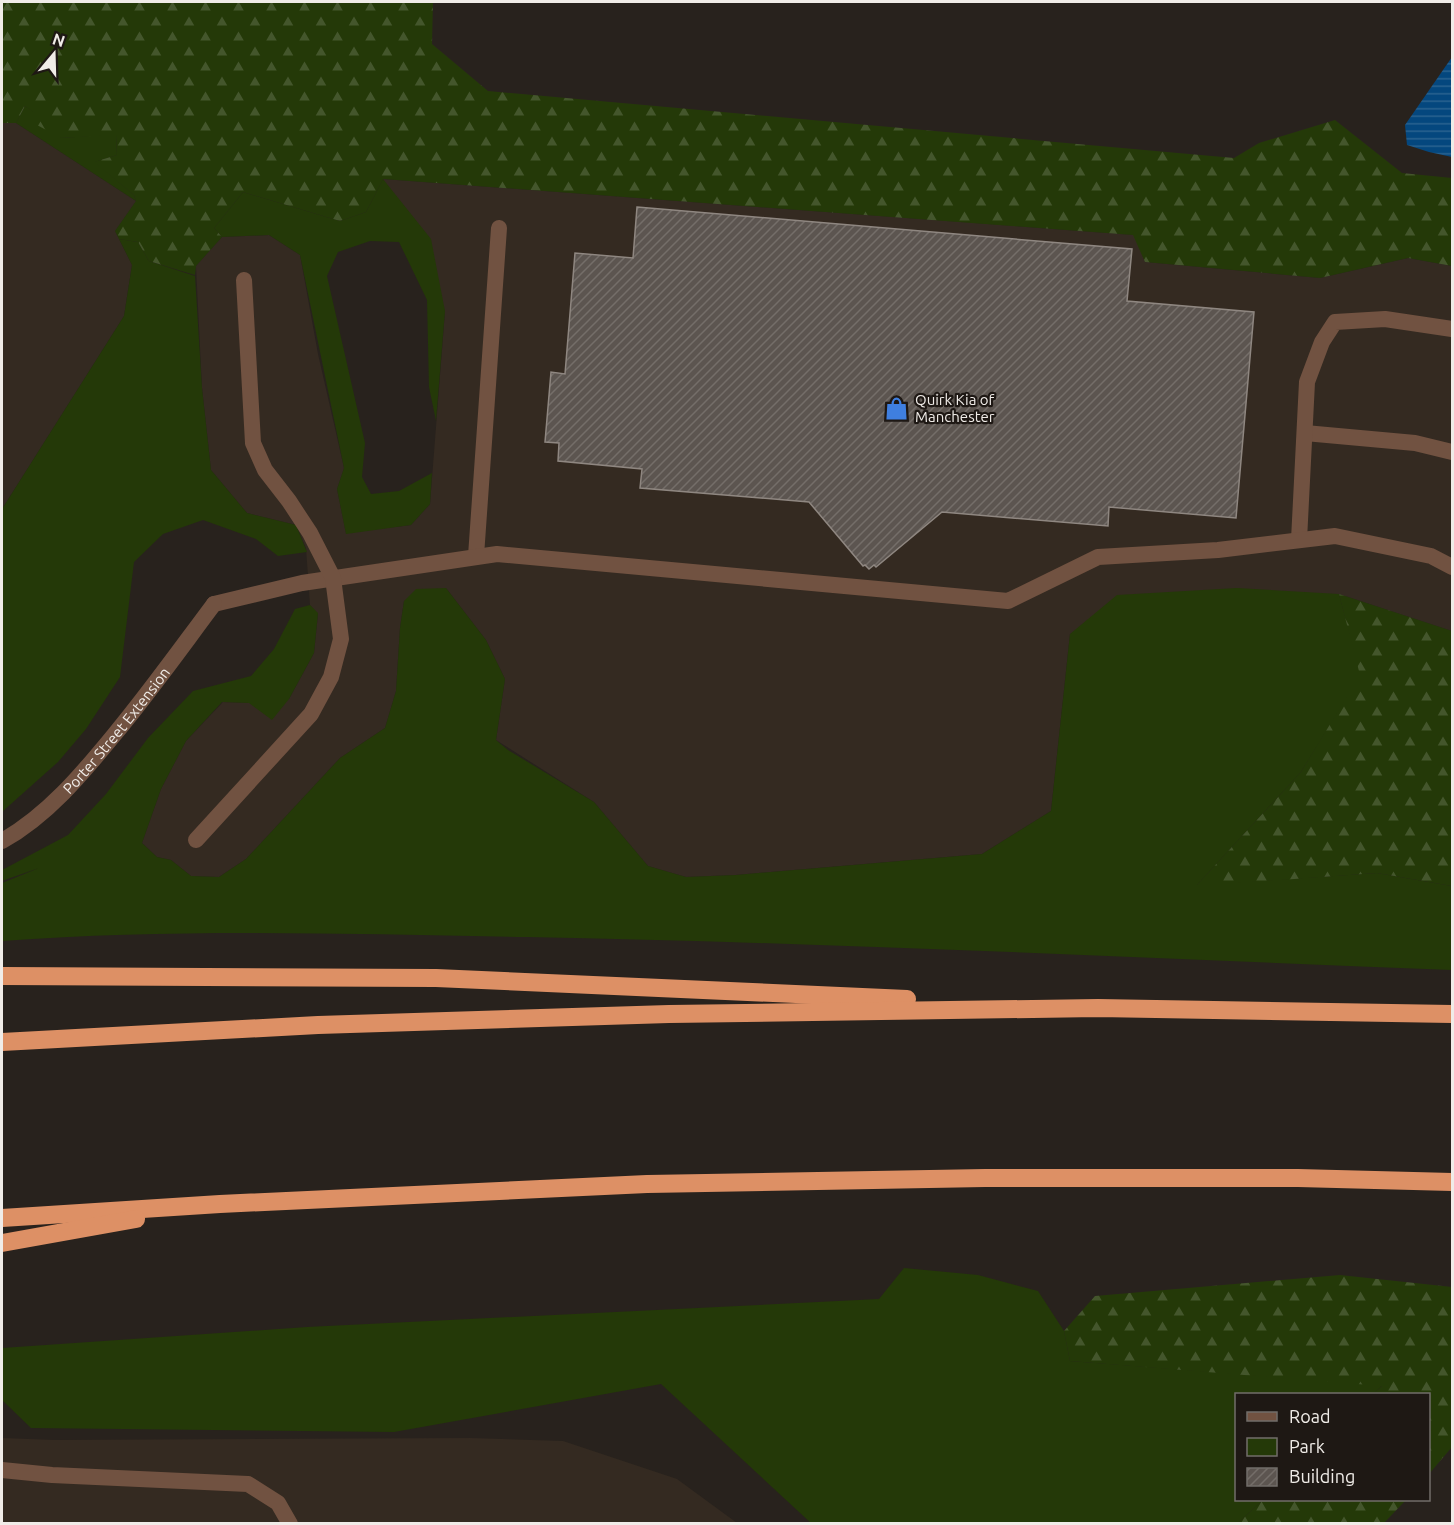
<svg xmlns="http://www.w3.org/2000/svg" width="1454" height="1525" viewBox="0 0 1454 1525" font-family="Ubuntu,sans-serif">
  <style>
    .built { fill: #342a21 }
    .green { fill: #243908 }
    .forest { fill: url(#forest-firs) }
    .water { fill: url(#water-rules) }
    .building { fill: url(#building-hatch); stroke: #8f8781; stroke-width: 1.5 }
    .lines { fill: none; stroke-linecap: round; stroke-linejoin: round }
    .service { stroke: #715241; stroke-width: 16 }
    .minor { stroke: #715241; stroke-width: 16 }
    .motorway { stroke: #dd9065; stroke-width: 18 }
    .labels { text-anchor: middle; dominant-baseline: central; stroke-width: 4.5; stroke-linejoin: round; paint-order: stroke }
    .poi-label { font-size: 15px; fill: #f0ece8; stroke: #1e1814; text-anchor: start }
    .street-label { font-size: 15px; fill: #f0ece8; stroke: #1e1814 }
  </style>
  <defs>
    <pattern id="forest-firs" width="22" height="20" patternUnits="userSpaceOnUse" patternTransform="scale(1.5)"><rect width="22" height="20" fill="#243908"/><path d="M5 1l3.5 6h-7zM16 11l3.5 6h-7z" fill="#44562c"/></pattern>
    <pattern id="water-rules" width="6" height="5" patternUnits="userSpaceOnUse" patternTransform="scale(1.5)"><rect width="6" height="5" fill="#04477e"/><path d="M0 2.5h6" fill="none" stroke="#296290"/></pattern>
    <pattern id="building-hatch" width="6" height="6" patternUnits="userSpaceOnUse" patternTransform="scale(1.5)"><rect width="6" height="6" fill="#5c5550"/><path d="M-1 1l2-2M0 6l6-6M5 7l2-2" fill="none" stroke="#746e69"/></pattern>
  </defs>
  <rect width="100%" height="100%" fill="#28221d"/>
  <g class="built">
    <polygon points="2,123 16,123 136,201 115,231 132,265 124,316 2,509"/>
    <polygon points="383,179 1134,235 1145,262 1320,278 1408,258 1452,266 1452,631 1339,594 1070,634 1051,811 982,854 736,875 686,877 648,866 594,802 496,740 505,679 486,640 446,588 404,601 400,628 396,691 385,728 340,758 246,859 219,877 191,876 171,860 157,857 142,843 161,789 186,741 223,702 249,703 289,699 314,653 318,614 310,605 306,548 296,525 247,513 211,470 202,388 196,266 222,237 269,235 300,255 318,354 344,468 337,489 346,533 411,525 430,504 445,311"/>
    <polygon points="2,1438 54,1440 470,1438 563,1441 677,1479 737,1523 2,1524"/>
  </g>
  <g class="green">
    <polygon points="25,106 36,113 61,138 116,134 117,155 95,162 134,195 136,201 16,123"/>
    <polygon points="383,179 431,239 445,311 436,421 429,387 427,300 399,242 370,241 338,252 327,276 365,443 362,477 371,494 399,491 432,473 430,504 411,525 346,534 337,489 344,468 300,255 269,235 222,237 214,228 243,192 340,221 366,212"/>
    <polygon points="119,239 138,242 149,261 195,276 202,388 211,470 247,513 296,525 307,552 278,556 256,539 203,520 163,534 134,562 120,677 86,729 58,762 2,812 2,509 124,316 132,265"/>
    <path d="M446,588l40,52 19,39 -9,61 12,10 86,52 54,64 38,11 50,-2 246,-21 69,-43 19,-177 47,-39 120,-7 102,6 22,81 -60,97 -104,113 180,-12 75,13v84c-308,-12 -617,-27 -925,-33 -175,-3 -351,-9 -525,4v-58l37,-15 -37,13v-11l66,-35 38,-41 42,-56 45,-47 58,-15 23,-27 21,-40 15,-4 8,8 -4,40 -25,46 -17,21 -23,-17 -27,-1 -36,39 -25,48 -19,54 15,14 14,3 20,16 28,1 27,-18 94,-101 45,-30 11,-37 4,-63 4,-27 12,-12z"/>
    <polygon points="904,1268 978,1275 1038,1291 1064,1331 1070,1361 1383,1385 1373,1394 1236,1394 1236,1500 1263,1500 1238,1523 812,1524 661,1384 394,1432 31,1428 2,1400 2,1348 307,1327 879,1299"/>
  </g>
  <g class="forest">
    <polygon points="2,2 433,2 432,44 488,91 1234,158 1259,143 1335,120 1402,173 1452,178 1452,266 1408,258 1320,278 1145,262 1133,235 383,179 366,212 340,221 243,192 214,228 222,237 196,266 195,275 149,261 138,242 119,239 115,231 136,201 134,195 94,162 117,155 116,135 61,138 37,125 35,113 25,106 16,123 2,123"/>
    <polygon points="1339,594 1452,631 1452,886 1377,873 1196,886 1301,772 1360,675"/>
    <polygon points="1340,1275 1452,1287 1452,1447 1429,1474 1428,1394 1373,1394 1382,1386 1070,1361 1064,1331 1095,1296"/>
    <polygon points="1263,1500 1406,1500 1384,1523 1238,1523"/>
  </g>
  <polygon class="water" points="1452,57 1452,157 1429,152 1407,145 1405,125"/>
  <polygon class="building" points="637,207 1132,249 1127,301 1254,312 1236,518 1109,507 1108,526 942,512 876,567 874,565 869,569 865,565 863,566 809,502 640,488 642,469 558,461 559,443 545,442 551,372 565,374 575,253 633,258"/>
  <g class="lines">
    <g class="service">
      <polyline points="1305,433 1415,443 1452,452"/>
      <polyline points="1299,540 1307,382 1322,342 1335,322 1385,319 1452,329"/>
      <polyline points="476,556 499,228"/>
      <polyline points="214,604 302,583 497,554 1008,601 1098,557 1218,550 1335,536 1431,556 1452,567"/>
      <polyline points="196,840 311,714 331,677 341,639 333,578 310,533 289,501 265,470 253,443 244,280"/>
      <polyline points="2,1470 52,1475 248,1484 278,1503 290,1524"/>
    </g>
    <path class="minor" id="s1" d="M2,841c45,-25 80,-67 112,-106 35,-42 67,-87 100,-131"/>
    <g class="motorway">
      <polyline points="2,976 436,978 907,999"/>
      <polyline points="2,1042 318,1025 669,1014 1098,1008 1452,1014"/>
      <polyline points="2,1218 220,1204 647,1184 985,1178 1298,1178 1452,1182"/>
      <polyline points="2,1243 136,1219"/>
    </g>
  </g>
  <defs>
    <symbol id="shop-bare" viewBox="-9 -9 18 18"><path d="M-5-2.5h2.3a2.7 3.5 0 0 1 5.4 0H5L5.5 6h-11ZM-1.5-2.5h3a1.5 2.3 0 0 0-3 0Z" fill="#3f7fe0" stroke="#1e1814" stroke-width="2.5" paint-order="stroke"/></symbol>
  </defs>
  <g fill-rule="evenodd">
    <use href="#shop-bare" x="880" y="392" width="33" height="33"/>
  </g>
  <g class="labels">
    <g class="poi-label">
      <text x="915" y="399">Quirk Kia of<tspan x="915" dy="17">Manchester</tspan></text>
    </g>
    <g class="street-label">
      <text stroke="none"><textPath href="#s1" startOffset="160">Porter Street Extension</textPath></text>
    </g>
  </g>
  <rect width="1454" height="1525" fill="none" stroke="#f0ece8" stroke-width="6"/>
  <rect x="1235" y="1393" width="195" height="108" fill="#1e1814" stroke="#726d69" stroke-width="1.5"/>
  <rect x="1247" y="1412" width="30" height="9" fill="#715241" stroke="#726d69" stroke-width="1.5"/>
  <text x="1289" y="1423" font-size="18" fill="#f0ece8">Road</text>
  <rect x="1247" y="1438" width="30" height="18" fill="#243908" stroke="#726d69" stroke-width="1.5"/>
  <text x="1289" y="1453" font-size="18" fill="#f0ece8">Park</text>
  <rect x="1247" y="1468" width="30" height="18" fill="url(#building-hatch)" stroke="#726d69" stroke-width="1.5"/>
  <text x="1289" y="1483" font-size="18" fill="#f0ece8">Building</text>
  <g transform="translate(54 54) rotate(19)" stroke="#1e1814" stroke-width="4.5" paint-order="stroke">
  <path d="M0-4.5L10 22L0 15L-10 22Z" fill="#f0ece8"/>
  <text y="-9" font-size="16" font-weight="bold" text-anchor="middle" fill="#f0ece8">N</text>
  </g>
</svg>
